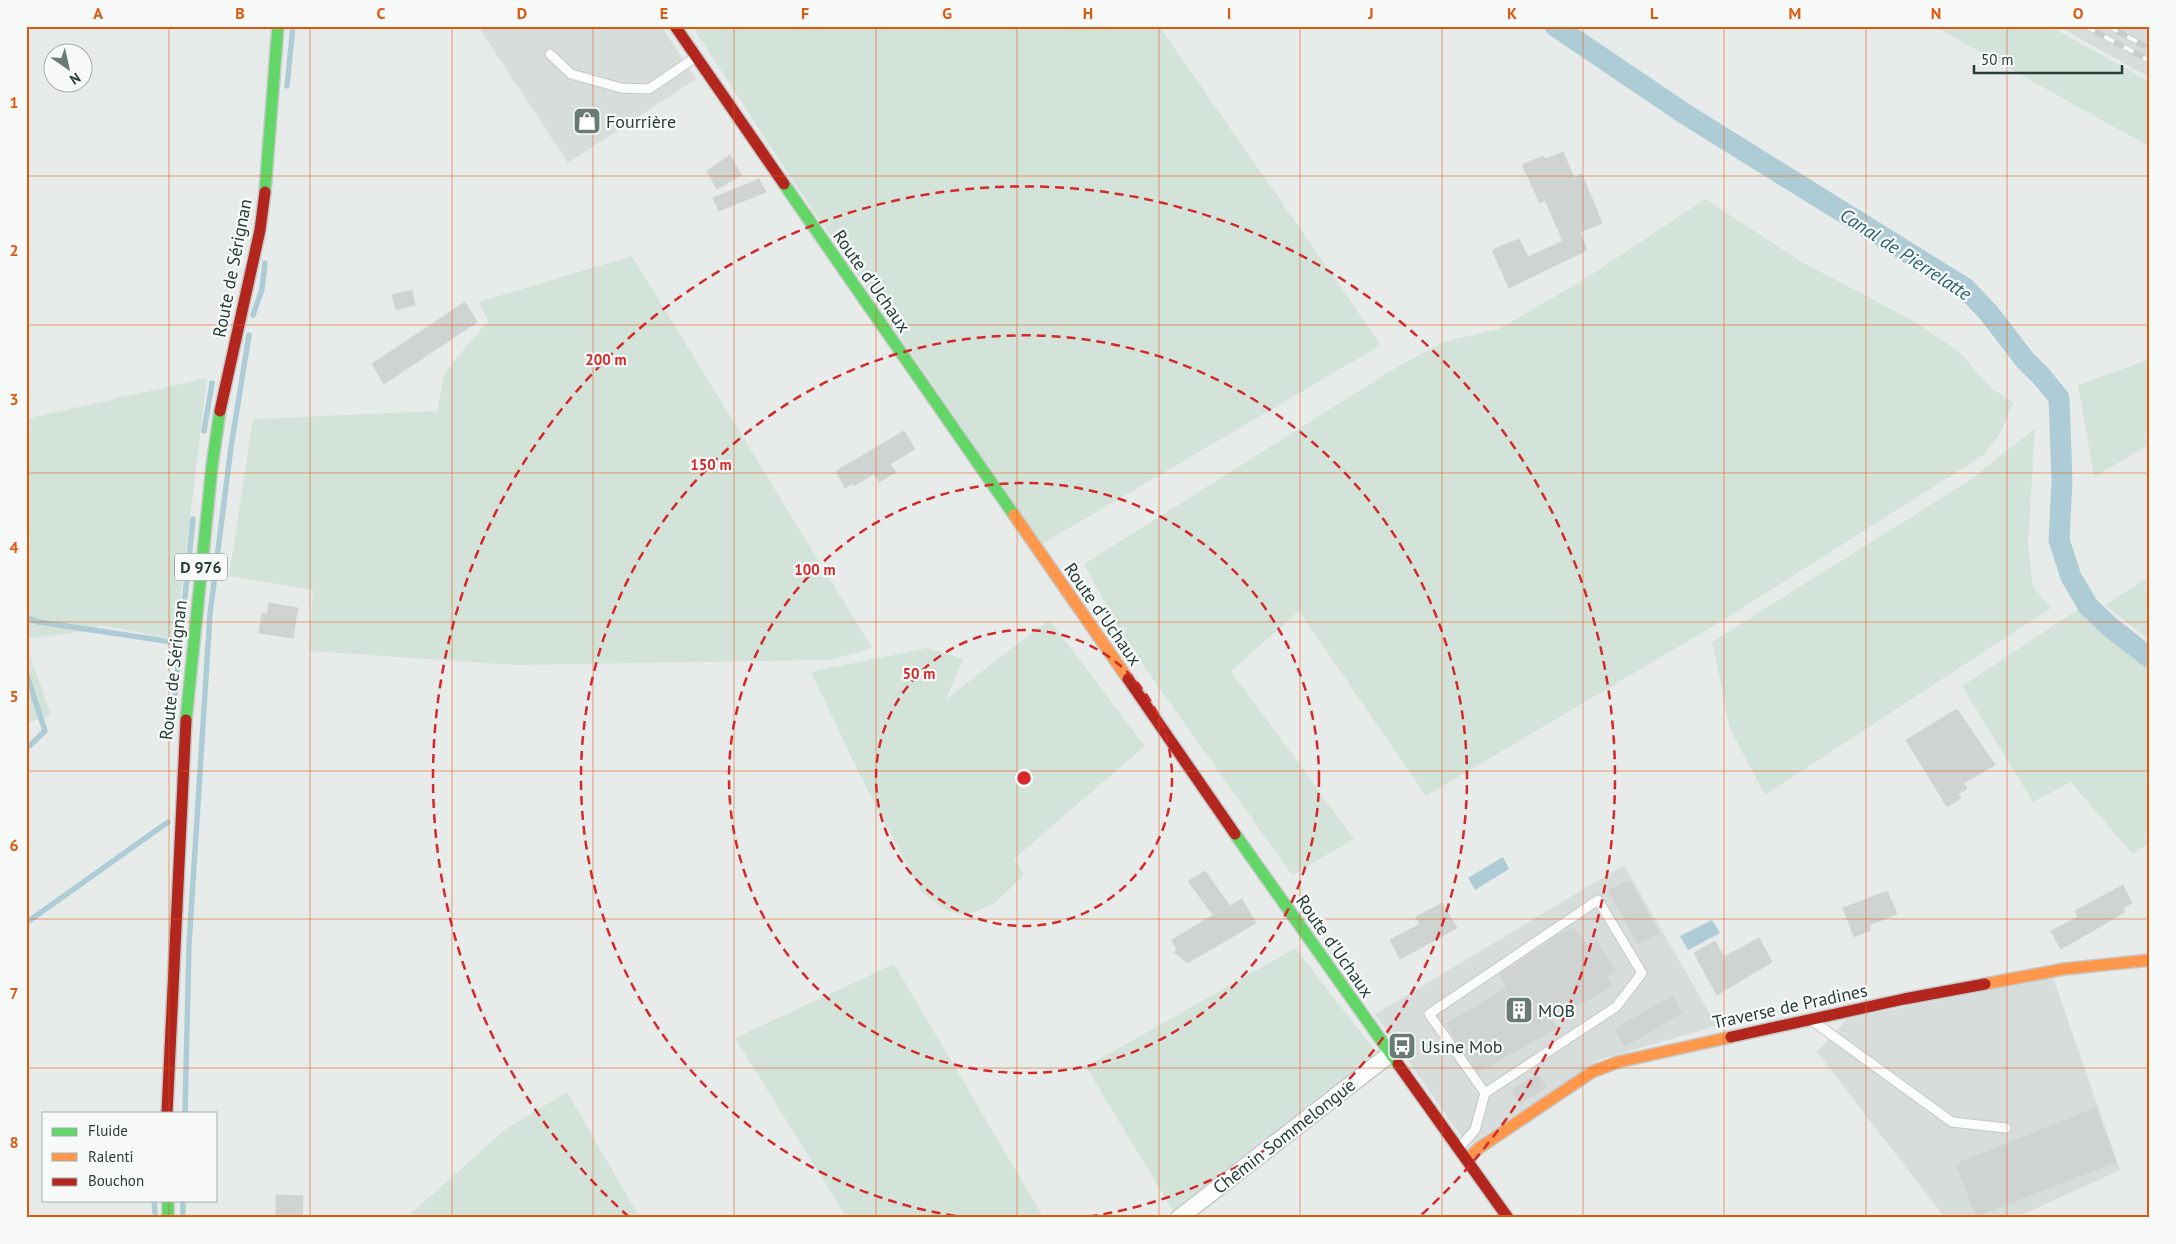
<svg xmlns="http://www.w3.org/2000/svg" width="2176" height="1244" viewBox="0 0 2176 1244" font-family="'PT Sans',sans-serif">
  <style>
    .built { fill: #d6ddda }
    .green { fill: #d3e3d9 }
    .water { fill: #aeccd5 }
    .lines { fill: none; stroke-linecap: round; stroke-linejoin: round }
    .stream { stroke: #aeccd5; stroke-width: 5.5 }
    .canal { stroke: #aeccd5; stroke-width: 21 }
    .building { fill: #cfd3d2; stroke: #d0d5d3 }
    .lane-casing { stroke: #c4c9c7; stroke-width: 11 }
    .street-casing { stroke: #c4c9c7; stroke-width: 19 }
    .fast-casing { stroke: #c5cac8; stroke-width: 14 }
    .slow-casing { stroke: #c5cac8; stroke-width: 14 }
    .jam-casing { stroke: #c5cac8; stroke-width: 14 }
    .lane { stroke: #fbfcfc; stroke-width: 9 }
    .street { stroke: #fbfcfc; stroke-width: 16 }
    .fast { stroke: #63d668; stroke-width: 11 }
    .slow { stroke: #ff974d; stroke-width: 11 }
    .jam { stroke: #b3261e; stroke-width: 11 }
    .rail-casing { stroke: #c8cccb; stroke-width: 5.5 }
    .rail { stroke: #f7faf9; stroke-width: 4; stroke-dasharray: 11; stroke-linecap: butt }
    .grid { fill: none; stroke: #de580e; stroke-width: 1; stroke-opacity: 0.55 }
    .ring { fill: none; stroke: #d62828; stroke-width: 2.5; stroke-dasharray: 9 6 }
    .labels { text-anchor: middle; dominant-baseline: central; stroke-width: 4.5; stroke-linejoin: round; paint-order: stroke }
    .shield { fill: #f7faf9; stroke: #657673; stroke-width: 1 }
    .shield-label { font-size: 16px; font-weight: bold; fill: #273e39 }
    .poi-label { font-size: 18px; fill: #273e39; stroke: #f7faf9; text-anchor: start }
    .street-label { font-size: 18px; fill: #273e39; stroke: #f7faf9 }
    .water-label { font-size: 19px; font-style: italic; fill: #276274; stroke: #f7faf9 }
    .centre { fill: #d62828; stroke: #f7faf9; stroke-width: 2.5 }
    .ring-label { font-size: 15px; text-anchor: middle; font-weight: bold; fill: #d62828; stroke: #f7faf9; stroke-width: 4.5; stroke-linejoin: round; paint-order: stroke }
    .neatline { fill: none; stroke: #de580e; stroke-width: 2 }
    .grid-label { font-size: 16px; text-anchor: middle; font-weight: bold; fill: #de580e }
  </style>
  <rect width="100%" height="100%" fill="#e7ecea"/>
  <g class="built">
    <polygon points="478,26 661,26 696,79 568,163"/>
    <polygon points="2058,26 2140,26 2150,31 2150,78"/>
    <polygon points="1624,865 1717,1026 1601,1059 1468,1146 1375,1014"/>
    <polygon points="2053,977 2120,1170 2015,1218 1945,1218 1817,1052 1847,1019"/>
  </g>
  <g class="green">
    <polygon points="692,26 1159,26 1381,345 1042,544 795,184"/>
    <polygon points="1934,26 2049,26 2150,82 2150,147"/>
    <polygon points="1705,199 1802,262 1915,322 1959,352 1990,387 2013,403 2001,432 1985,454 1725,619 1426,796 1299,611 1231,671 1354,839 1292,875 1124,638 1084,564 1397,367 1443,342 1499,329 1583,280"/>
    <polygon points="632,256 872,648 830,660 516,665 309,651 313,590 229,576 253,419 437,411 445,372 488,321 479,302"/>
    <polygon points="2150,359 2150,444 2094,477 2078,385"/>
    <polygon points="207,378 179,611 174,639 99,625 94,630 26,639 26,419"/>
    <polygon points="2035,429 2028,545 2033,586 2051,608 1765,795 1730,729 1712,642 1964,484"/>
    <polygon points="2150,576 2150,641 2105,605"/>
    <polygon points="2080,608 2150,669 2150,843 2132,854 2071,782 2033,802 1962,686"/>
    <polygon points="1049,620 1145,746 1014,859 1024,875 994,904 966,915 947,911 921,892 858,771 811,672 927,648 963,659 946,699"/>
    <polygon points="26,644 51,715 26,723"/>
    <polygon points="1295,948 1376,1052 1173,1211 1086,1067"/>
    <polygon points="894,964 1044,1218 847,1218 735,1038"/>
    <polygon points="567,1092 640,1218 406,1218 507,1128"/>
  </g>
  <g class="water">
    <polygon points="1503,857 1509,869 1475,890 1468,878"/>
    <polygon points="1712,920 1720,933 1688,950 1680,936"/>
  </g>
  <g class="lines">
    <g class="stream">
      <polyline points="287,86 293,26"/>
      <polyline points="253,315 262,289 265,263"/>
      <polyline points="204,431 212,383"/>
      <polyline points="26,618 39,622 179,643"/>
      <polyline points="26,672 45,731 26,749"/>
      <polyline points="174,704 193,519"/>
      <polyline points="26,923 168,822"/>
      <polyline points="185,1113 189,945 210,614 231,447 249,335"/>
      <polyline points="154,1200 155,1213"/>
      <polyline points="183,1200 183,1218"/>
    </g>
    <polyline class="canal" points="1555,26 1685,114 1965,288 1988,312 2025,360 2042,377 2059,398 2062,481 2059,540 2071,577 2088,606 2110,627 2150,658"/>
  </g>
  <g class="building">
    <polygon points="1563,152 1574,178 1582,174 1602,223 1580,232 1587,250 1509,288 1492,250 1519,239 1528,257 1563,241 1545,200 1540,203 1522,165 1543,156 1546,159"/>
    <polygon points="730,155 741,175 717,189 707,171"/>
    <polygon points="759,179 766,192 719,211 713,198"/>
    <polygon points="412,290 415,305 396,310 392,295"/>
    <polygon points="465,302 477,322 384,384 372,364"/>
    <polygon points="904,431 915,449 890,464 896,472 879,482 874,474 854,486 853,483 845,488 836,471"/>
    <polygon points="269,603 298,608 293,638 259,633 262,613 267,614"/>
    <polygon points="1957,709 1995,765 1964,783 1967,789 1958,794 1961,798 1947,807 1906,740"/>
    <polygon points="1205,871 1230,906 1242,899 1256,923 1187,963 1174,952 1177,950 1172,940 1213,915 1188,881"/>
    <polygon points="1630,881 1659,933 1638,944 1608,890"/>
    <polygon points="2123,885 2132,903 2123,908 2125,912 2061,949 2051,931 2078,917 2075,911"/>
    <polygon points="1887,891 1897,914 1869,925 1871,930 1854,937 1843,908"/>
    <polygon points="1442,903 1457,928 1400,959 1390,940 1420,924 1416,917"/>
    <polygon points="1574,928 1588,946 1597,941 1615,971 1606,976 1612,986 1552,1020 1557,1028 1478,1072 1446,1024 1507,988 1499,975 1557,936"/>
    <polygon points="1759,938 1772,962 1717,995 1694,953 1715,941 1724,957"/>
    <polygon points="1672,996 1682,1013 1625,1046 1615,1029"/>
    <polygon points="1537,1074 1546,1087 1520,1104 1511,1090"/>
    <polygon points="2096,1108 2116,1162 1976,1216 1956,1164"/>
    <polygon points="276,1195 303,1196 302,1218 276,1218"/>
  </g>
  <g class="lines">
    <defs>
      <g id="lane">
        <polyline points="550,54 571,74 621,88 649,89 696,57"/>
        <polyline points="1814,1022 1952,1122 2006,1128"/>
        <polyline points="1459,1148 1475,1130 1485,1093 1429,1014 1598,900 1642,973 1616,1007 1485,1093"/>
      </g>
      <polyline id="street" points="1179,1218 1390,1054"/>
      <g id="fast">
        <polyline points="784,184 1014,515"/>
        <polyline points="265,192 278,26"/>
        <polyline points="186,720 212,466 220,411"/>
        <polyline points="1235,834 1398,1064"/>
        <polyline points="168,1200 168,1218"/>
      </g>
      <g id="slow">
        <polyline points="1014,515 1128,679"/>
        <polyline points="1985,984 2064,969 2150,960"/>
        <polyline points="1467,1160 1479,1148 1592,1072 1618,1062 1731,1037"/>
      </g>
      <g id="jam">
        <polyline points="675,26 784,184"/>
        <polyline points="220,411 260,230 265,192"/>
        <polyline points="1128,679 1235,834"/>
        <polyline points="1731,1037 1904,999 1985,984"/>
        <polyline points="1398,1064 1508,1218"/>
        <polyline points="167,1113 186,720"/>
      </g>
    </defs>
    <use href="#lane" class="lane-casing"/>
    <use href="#street" class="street-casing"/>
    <use href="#fast" class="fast-casing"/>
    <use href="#slow" class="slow-casing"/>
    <use href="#jam" class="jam-casing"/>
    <use href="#lane" class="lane"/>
    <use href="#street" class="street"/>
    <use href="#fast" class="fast"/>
    <use href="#slow" class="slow"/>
    <use href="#jam" class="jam"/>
    <defs>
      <g id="rail">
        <polyline points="2085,26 2150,61"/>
        <polyline points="2108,26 2150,49"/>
      </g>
    </defs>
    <use href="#rail" class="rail-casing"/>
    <use href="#rail" class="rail"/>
  </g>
  <path class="grid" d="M169,26v1087M310,26v1192M452,26v1192M593,26v1192M734,26v1192M876,26v1192M1017,26v1192M1159,26v1192M1300,26v1192M1442,26v1192M1583,26v1192M1724,26v1192M1866,26v1192M2007,26v1192M26,176h2124M26,325h2124M26,473h2124M26,622h2124M26,771h2124M26,919h2124M26,1068h2124M169,1200v18"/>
  <g class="ring">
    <circle cx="1024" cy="778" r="148"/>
    <circle cx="1024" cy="778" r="295"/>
    <path d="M970 1218A443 443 0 1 1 1078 1218"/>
    <path d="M629 1217A591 591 0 1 1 1419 1217"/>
  </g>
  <defs>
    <symbol id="shop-square" viewBox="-11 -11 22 22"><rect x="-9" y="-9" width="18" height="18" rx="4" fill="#6a7b77" stroke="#f7faf9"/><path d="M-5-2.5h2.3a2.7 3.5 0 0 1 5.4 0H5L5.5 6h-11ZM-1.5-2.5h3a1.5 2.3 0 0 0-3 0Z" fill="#fff"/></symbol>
    <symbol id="building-square" viewBox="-11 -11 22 22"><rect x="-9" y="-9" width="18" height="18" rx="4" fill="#6a7b77" stroke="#f7faf9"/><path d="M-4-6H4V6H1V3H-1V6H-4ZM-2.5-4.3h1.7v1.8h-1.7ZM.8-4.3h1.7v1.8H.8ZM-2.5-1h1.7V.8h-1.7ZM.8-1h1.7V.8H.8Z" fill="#fff"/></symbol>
    <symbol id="bus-square" viewBox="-11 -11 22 22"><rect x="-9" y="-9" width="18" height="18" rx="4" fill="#6a7b77" stroke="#f7faf9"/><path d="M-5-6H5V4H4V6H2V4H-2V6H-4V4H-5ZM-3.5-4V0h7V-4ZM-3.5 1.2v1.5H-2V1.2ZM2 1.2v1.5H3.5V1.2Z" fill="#fff"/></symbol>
  </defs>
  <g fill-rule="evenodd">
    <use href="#shop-square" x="571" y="105" width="32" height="32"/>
    <use href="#building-square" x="1503" y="994" width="32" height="32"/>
    <use href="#bus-square" x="1386" y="1030" width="32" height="32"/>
  </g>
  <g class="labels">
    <rect class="shield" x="175" y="553.5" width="52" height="27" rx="4"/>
    <g class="shield-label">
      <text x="201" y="567">D 976</text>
    </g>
    <g class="poi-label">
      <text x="606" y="121">Fourrière</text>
      <text x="1538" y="1010">MOB</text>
      <text x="1421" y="1046">Usine Mob</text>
    </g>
    <g class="street-label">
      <text transform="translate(232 268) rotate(-79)">Route de Sérignan</text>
      <text transform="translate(872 281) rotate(55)">Route d'Uchaux</text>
      <text transform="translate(1103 614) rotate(55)">Route d'Uchaux</text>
      <text transform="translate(173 670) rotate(-84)">Route de Sérignan</text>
      <text transform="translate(1335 946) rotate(55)">Route d'Uchaux</text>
      <text transform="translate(1790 1006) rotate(-12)">Traverse de Pradines</text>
      <text transform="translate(1284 1136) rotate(-38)">Chemin Sommelongue</text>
    </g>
    <g class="water-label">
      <text transform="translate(1906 254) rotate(33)">Canal de Pierrelatte</text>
    </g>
  </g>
  <circle cx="1024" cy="778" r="8" class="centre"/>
  <g class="ring-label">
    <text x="606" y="365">200 m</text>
    <text x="711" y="470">150 m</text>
    <text x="815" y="575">100 m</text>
    <text x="919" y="679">50 m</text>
  </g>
  <rect width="2176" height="1244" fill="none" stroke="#f7faf9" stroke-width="55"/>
  <rect x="42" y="1112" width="175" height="90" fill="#f7faf9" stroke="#a4afac"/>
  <rect x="52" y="1128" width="25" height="8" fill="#63d668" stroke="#a4afac"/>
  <text x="88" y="1136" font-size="15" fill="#273e39">Fluide</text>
  <rect x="52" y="1153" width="25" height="8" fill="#ff974d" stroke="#a4afac"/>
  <text x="88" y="1162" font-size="15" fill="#273e39">Ralenti</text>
  <rect x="52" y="1178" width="25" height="8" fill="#b3261e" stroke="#a4afac"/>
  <text x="88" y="1186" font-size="15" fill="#273e39">Bouchon</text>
  <g transform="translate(68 68) rotate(146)"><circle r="24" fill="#f7faf9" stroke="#a4afac"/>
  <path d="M0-4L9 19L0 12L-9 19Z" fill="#6a7b77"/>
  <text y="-8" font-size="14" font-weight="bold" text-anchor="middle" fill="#273e39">N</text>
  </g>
  <path d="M1974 65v8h148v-8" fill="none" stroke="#273e39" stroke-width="2.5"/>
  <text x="1981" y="65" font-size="15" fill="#273e39" stroke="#f7faf9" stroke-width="4" paint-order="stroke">50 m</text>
  <rect x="28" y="28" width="2120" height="1188" class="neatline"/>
  <g class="grid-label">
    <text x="98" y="19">A</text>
    <text x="240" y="19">B</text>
    <text x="381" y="19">C</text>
    <text x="522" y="19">D</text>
    <text x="664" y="19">E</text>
    <text x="805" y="19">F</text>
    <text x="947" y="19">G</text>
    <text x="1088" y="19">H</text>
    <text x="1229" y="19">I</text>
    <text x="1371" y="19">J</text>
    <text x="1512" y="19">K</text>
    <text x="1654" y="19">L</text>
    <text x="1795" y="19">M</text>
    <text x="1936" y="19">N</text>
    <text x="2078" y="19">O</text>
    <text x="14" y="108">1</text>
    <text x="14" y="256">2</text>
    <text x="14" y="405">3</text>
    <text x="14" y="553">4</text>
    <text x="14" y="702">5</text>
    <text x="14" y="851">6</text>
    <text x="14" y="999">7</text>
    <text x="14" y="1148">8</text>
  </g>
</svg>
